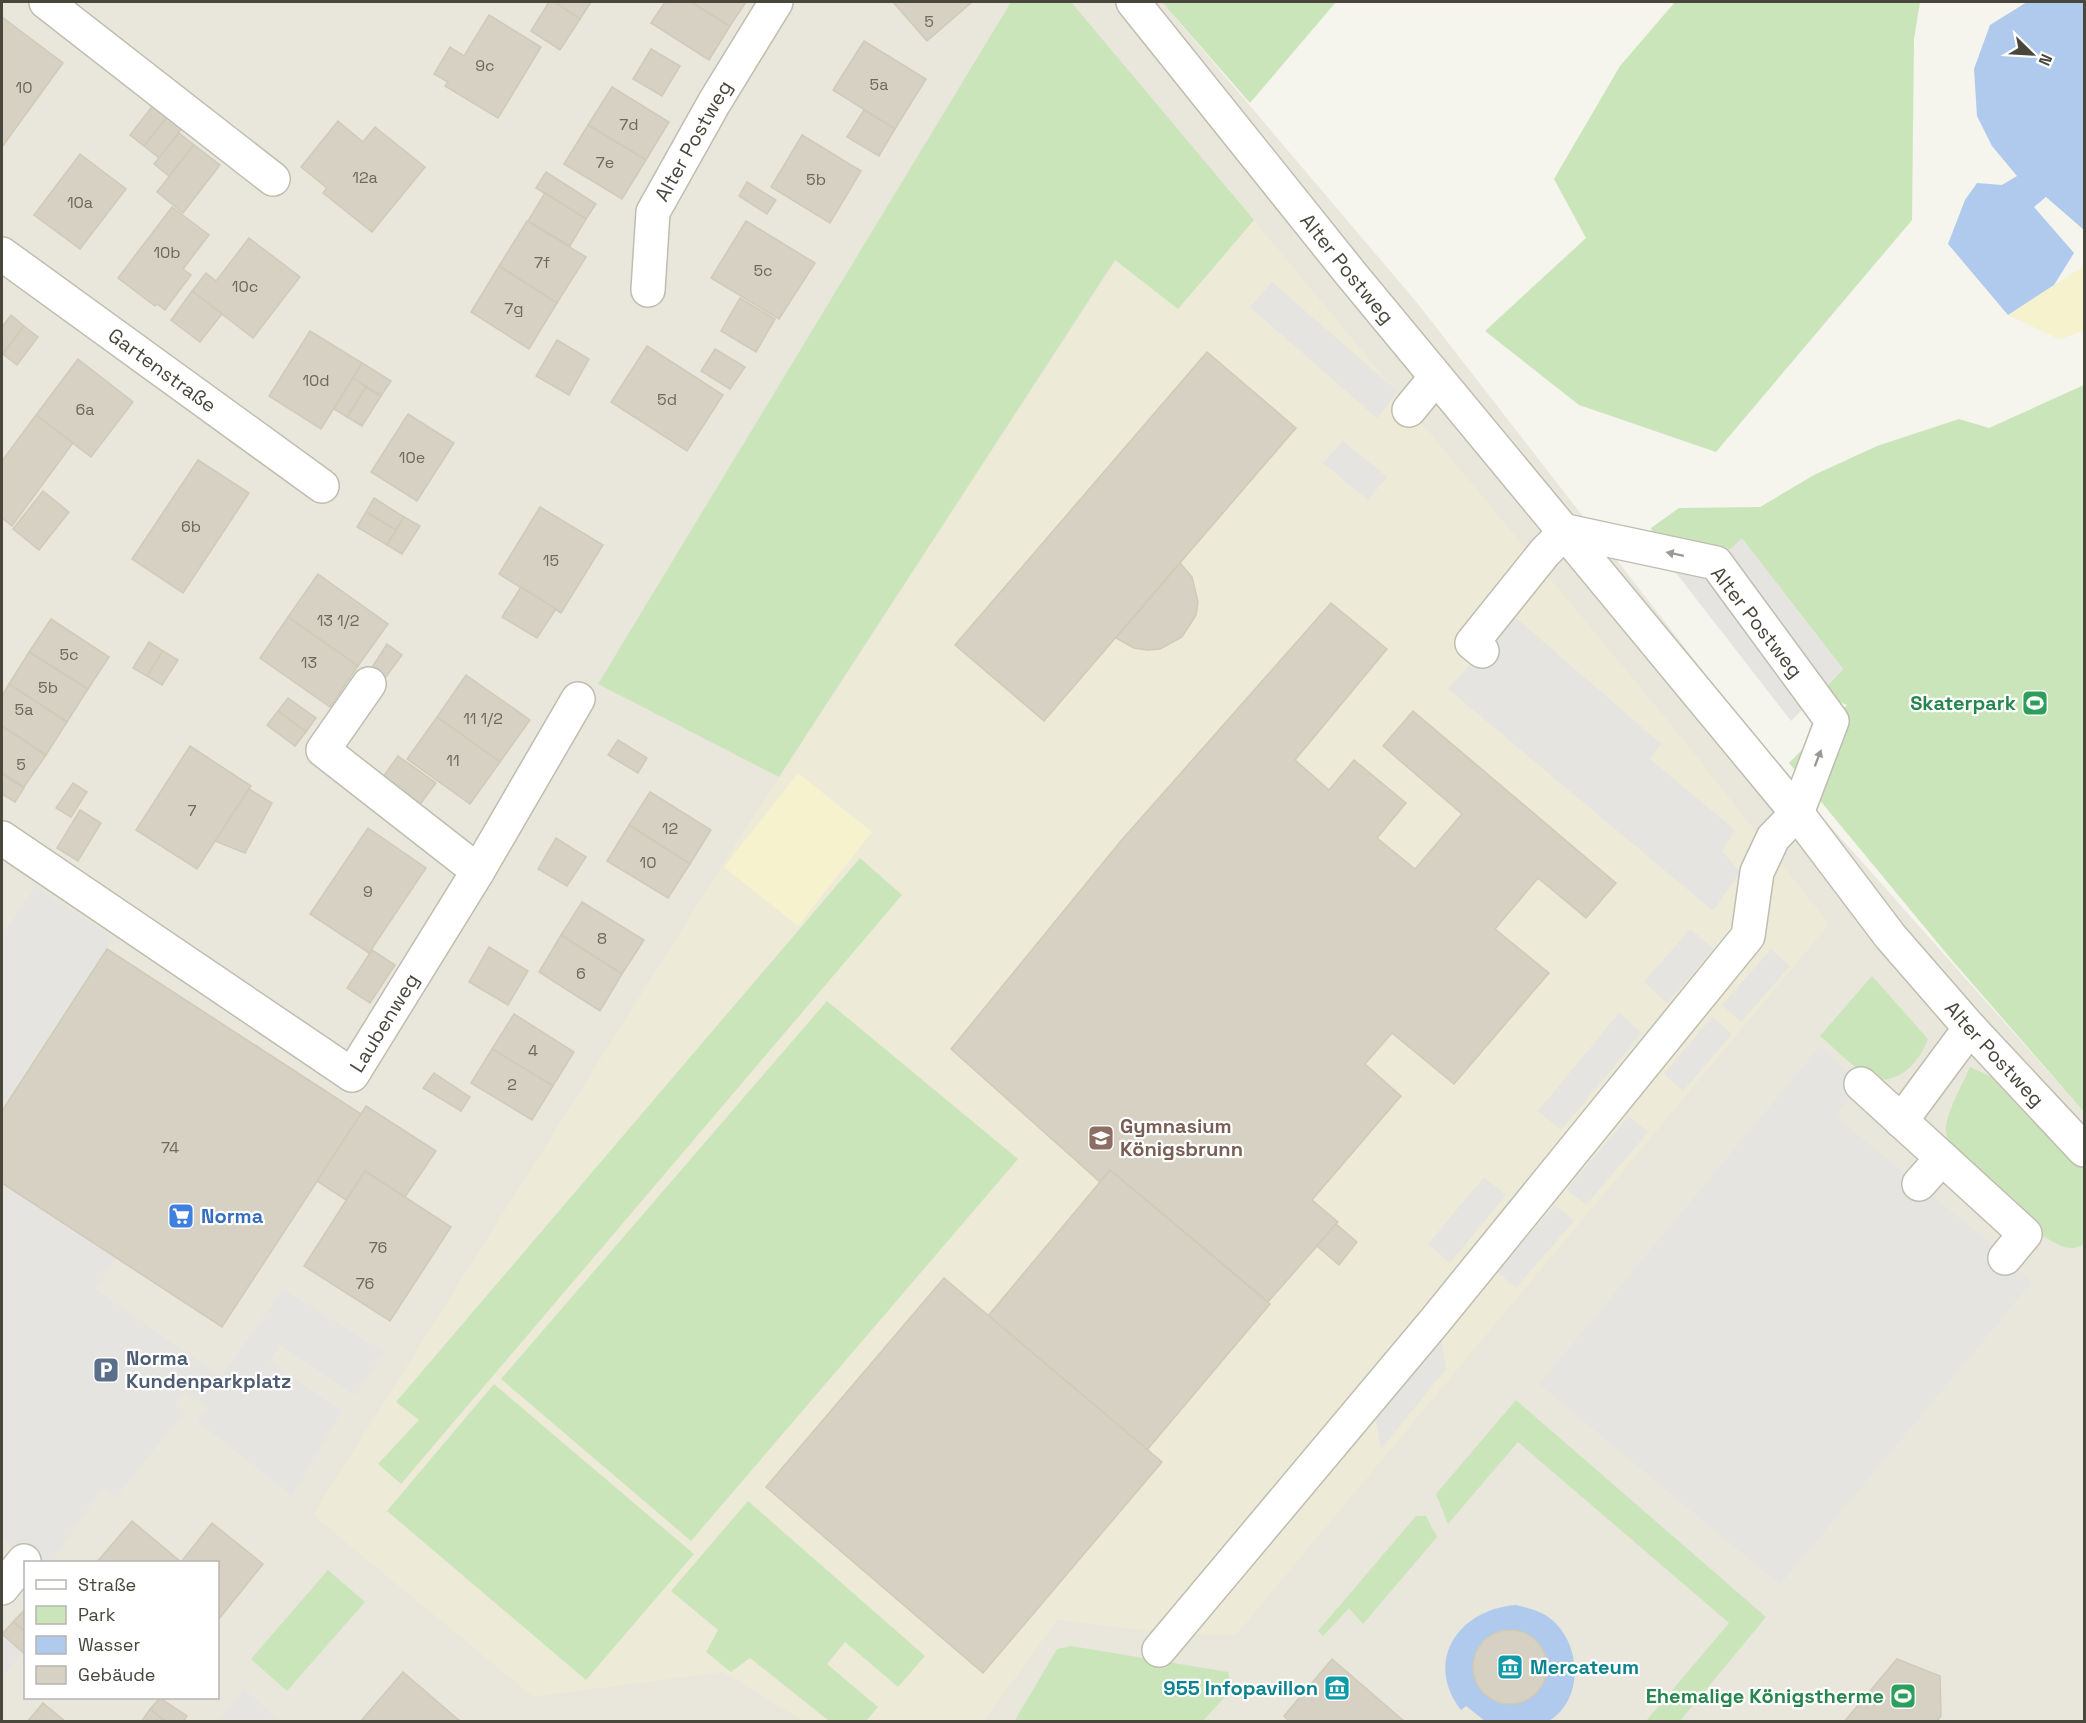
<svg xmlns="http://www.w3.org/2000/svg" width="2086" height="1723" viewBox="0 0 2086 1723" font-family="'Space Grotesk',sans-serif">
  <style>
    .residential { fill: #e9e6db; fill-rule: evenodd }
    .education { fill: #edead8 }
    .green { fill: #cbe5ba }
    .sand { fill: #f5f2cd }
    .parking { fill: #e5e4e0 }
    .water { fill: #afcaec }
    .building { fill: #d6d1c3; stroke: #d0cab7; stroke-width: 1.5 }
    .lines { fill: none; stroke-linecap: round; stroke-linejoin: round }
    .minor-casing { stroke: #c0bdb0; stroke-width: 36 }
    .minor { stroke: #fff; stroke-width: 33 }
    .oneway { fill: #9b9993 }
    .labels { text-anchor: middle; dominant-baseline: central; stroke-width: 4.5; stroke-linejoin: round; paint-order: stroke }
    .number-label { font-size: 16px; fill: #6c695d }
    .street-label { font-size: 20px; fill: #49463b; stroke: #fff }
    .leisure-label { font-size: 20px; font-weight: bold; fill: #27864d; stroke: #fff; text-anchor: end }
    .education-label { font-size: 20px; font-weight: bold; fill: #785e54; stroke: #fff; text-anchor: start }
    .shop-label { font-size: 20px; font-weight: bold; fill: #366cbe; stroke: #fff; text-anchor: start }
    .service-label { font-size: 20px; font-weight: bold; fill: #4e5e75; stroke: #fff; text-anchor: start }
    .culture-label { font-size: 20px; font-weight: bold; fill: #0d838f; stroke: #fff; text-anchor: start }
  </style>
  <rect width="100%" height="100%" fill="#f5f4ed"/>
  <path class="residential" d="M2,2h1160l256,302 358,461 308,347v609l-2082,1zM26,1562h192v136h-192z"/>
  <polygon class="education" points="1254,220 1682,738 1829,924 1236,1635 1174,1634 1057,1620 984,1721 803,1721 723,1672 533,1697 313,1515 737,842 1116,260 1178,309"/>
  <g class="green">
    <polygon points="1011,2 1071,2 1254,220 1178,309 1115,260 779,777 598,684"/>
    <polygon points="1162,2 1336,2 1250,103"/>
    <polygon points="1675,2 1920,2 1914,39 1912,220 1716,452 1579,405 1485,331 1586,238 1554,179 1620,66"/>
    <polygon points="2084,385 2084,1112 1951,959 1789,763 1847,705 1820,693 1843,669 1742,539 1716,563 1659,551 1651,528 1679,508 1760,507 1814,475 1877,446 1959,419 1989,428"/>
    <polygon points="860,858 902,895 401,1484 378,1464 419,1420 396,1402"/>
    <path d="M1872,976l56,63c-10,26 -35,53 -65,34 -15,-11 -29,-25 -43,-37z"/>
    <polygon points="827,1001 1018,1159 691,1541 501,1379"/>
    <path d="M1970,1067l22,10 92,93v74c-16,11 -34,-4 -48,-13 -12,-43 -85,-63 -90,-99 -2,-16 18,-50 24,-65z"/>
    <polygon points="494,1384 694,1554 586,1680 387,1511"/>
    <polygon points="1516,1400 1766,1617 1680,1721 1646,1721 1729,1623 1518,1442 1448,1524 1436,1494"/>
    <polygon points="748,1501 925,1656 898,1687 845,1642 827,1664 878,1707 866,1721 829,1721 750,1658 731,1672 706,1652 718,1630 671,1591"/>
    <polygon points="1416,1516 1426,1516 1437,1537 1363,1624 1349,1608 1323,1636 1318,1631"/>
    <polygon points="328,1570 365,1602 287,1691 251,1659"/>
    <polygon points="1071,1646 1228,1672 1232,1689 1203,1721 1014,1722 1057,1649"/>
  </g>
  <g class="sand">
    <polygon points="2084,266 2084,331 2059,339 2008,315"/>
    <polygon points="798,773 872,832 798,926 724,867"/>
  </g>
  <g class="parking">
    <polygon points="1272,282 1398,392 1377,418 1250,307"/>
    <polygon points="1343,441 1387,477 1368,500 1323,463"/>
    <polygon points="1742,538 1843,669 1791,721 1659,551 1716,563"/>
    <polygon points="1514,616 1661,744 1650,759 1735,830 1722,851 1740,872 1713,911 1448,689"/>
    <polygon points="35,887 113,937 2,1111 2,935"/>
    <polygon points="1690,929 1714,949 1667,1003 1644,982"/>
    <polygon points="1771,949 1790,966 1741,1022 1722,1005"/>
    <polygon points="1619,1013 1642,1033 1561,1130 1538,1111"/>
    <polygon points="1712,1017 1732,1034 1683,1091 1664,1074"/>
    <polygon points="1820,1046 1861,1084 1835,1116 1979,1234 2032,1282 1780,1585 1539,1384"/>
    <polygon points="1629,1116 1648,1132 1586,1205 1567,1189"/>
    <polygon points="1484,1177 1506,1195 1450,1263 1428,1244"/>
    <polygon points="2,1183 116,1258 95,1289 221,1377 283,1289 384,1352 355,1395 280,1345 270,1362 342,1411 292,1495 197,1421 208,1407 184,1392 175,1404 185,1412 115,1498 102,1487 52,1562 28,1562 2,1539"/>
    <polygon points="1555,1205 1574,1221 1516,1288 1497,1272"/>
    <polygon points="1441,1340 1446,1369 1381,1449 1376,1420"/>
    <polygon points="2,1634 23,1652 2,1677"/>
    <polygon points="244,1689 274,1716 280,1721 217,1721"/>
  </g>
  <g class="water">
    <polygon points="2027,2 2084,2 2084,230 2046,197 2034,207 2074,253 2054,285 2008,315 1948,244 1965,200 1977,183 2002,185 2017,176 1992,146 1977,116 1974,69 1990,25"/>
    <path d="M1516,1605c11,3 21,5 31,11 34,23 39,82 2,105h-64l-19,-15 -5,4c-38,-49 -2,-101 55,-105z"/>
  </g>
  <g class="building">
    <polygon points="549,2 555,2 580,19 560,50 531,31"/>
    <polygon points="555,2 591,2 580,19"/>
    <polygon points="665,2 691,2 730,26 709,60 651,23"/>
    <polygon points="691,2 746,2 730,26"/>
    <polygon points="893,2 972,2 927,41"/>
    <polygon points="489,15 541,47 498,118 445,86 448,82 434,74 450,47 464,56"/>
    <polygon points="2,17 63,63 2,147"/>
    <polygon points="864,41 926,79 895,129 833,90"/>
    <polygon points="651,49 680,66 662,96 633,79"/>
    <polygon points="612,87 669,122 646,160 588,125"/>
    <polygon points="154,104 168,116 144,146 130,135"/>
    <polygon points="864,110 895,129 879,156 847,137"/>
    <polygon points="168,116 182,128 159,158 144,146"/>
    <polygon points="338,121 363,142 375,127 425,167 372,232 323,193 327,188 301,167"/>
    <polygon points="588,125 646,160 622,199 564,164"/>
    <polygon points="179,133 194,145 169,176 154,164"/>
    <polygon points="802,135 861,171 830,223 771,187"/>
    <polygon points="194,145 220,165 183,213 157,192"/>
    <polygon points="80,154 126,189 80,249 34,215"/>
    <polygon points="546,172 596,204 586,219 536,188"/>
    <polygon points="747,182 776,200 767,214 739,196"/>
    <polygon points="545,193 586,219 570,246 528,221"/>
    <polygon points="172,207 209,235 183,269 191,275 165,310 157,304 155,306 118,278"/>
    <polygon points="527,221 586,257 557,303 499,266"/>
    <polygon points="746,221 815,263 779,319 711,278"/>
    <polygon points="249,238 300,277 253,338 192,291 206,273 216,281"/>
    <polygon points="499,266 557,303 529,349 471,312"/>
    <polygon points="192,291 222,314 200,342 171,320"/>
    <polygon points="740,298 775,319 756,352 721,331"/>
    <polygon points="11,315 24,326 3,354 2,327"/>
    <polygon points="24,326 38,337 17,365 3,354"/>
    <polygon points="310,331 362,363 321,429 269,396"/>
    <polygon points="557,340 589,359 569,395 536,376"/>
    <polygon points="647,346 723,395 687,451 611,402"/>
    <polygon points="715,349 745,367 730,389 701,371"/>
    <polygon points="1207,352 1296,428 1044,721 955,645"/>
    <polygon points="78,359 133,402 91,457 36,415"/>
    <polygon points="362,363 391,381 381,396 353,378"/>
    <polygon points="353,378 366,387 347,417 334,409"/>
    <polygon points="366,387 381,396 362,426 347,417"/>
    <polygon points="408,414 454,443 417,501 371,472"/>
    <polygon points="36,415 73,443 12,526 2,518 2,461"/>
    <polygon points="198,460 249,493 183,593 132,559"/>
    <polygon points="43,491 69,512 39,550 13,529"/>
    <polygon points="374,498 404,517 396,530 366,512"/>
    <polygon points="540,507 603,545 561,613 499,574"/>
    <polygon points="366,512 396,530 387,545 357,527"/>
    <polygon points="404,517 420,526 402,554 387,545"/>
    <polygon points="1180,563 1192,577 1198,602 1196,615 1182,637 1160,649 1147,650 1134,648 1116,638"/>
    <polygon points="318,574 388,624 358,666 288,617"/>
    <polygon points="521,587 556,609 537,638 502,617"/>
    <polygon points="1331,603 1387,649 1295,760 1329,790 1354,760 1406,803 1377,838 1415,869 1462,814 1383,746 1413,711 1616,883 1586,918 1538,878 1495,929 1549,973 1454,1084 1392,1033 1365,1064 1401,1096 1312,1200 1338,1222 1268,1302 1110,1170 1100,1182 951,1049 1120,842"/>
    <polygon points="288,617 358,666 330,707 260,658"/>
    <polygon points="51,619 109,657 88,689 29,652"/>
    <polygon points="149,642 163,651 147,676 133,668"/>
    <polygon points="387,644 402,655 380,685 367,675"/>
    <polygon points="163,651 178,660 162,685 147,676"/>
    <polygon points="29,652 88,689 67,722 9,684"/>
    <polygon points="466,675 530,720 500,762 437,717"/>
    <polygon points="9,684 67,722 46,755 2,726 2,696"/>
    <polygon points="288,698 316,718 306,732 278,711"/>
    <polygon points="278,711 306,732 295,746 267,725"/>
    <polygon points="437,717 500,762 470,804 407,759"/>
    <polygon points="2,726 46,755 24,787 2,773"/>
    <polygon points="618,740 647,758 638,773 608,755"/>
    <polygon points="190,746 251,786 197,869 136,830"/>
    <polygon points="398,756 436,783 418,807 380,781"/>
    <polygon points="2,774 24,788 15,802 2,794"/>
    <polygon points="73,783 87,792 71,817 56,808"/>
    <polygon points="249,789 272,803 245,853 215,841"/>
    <polygon points="650,792 711,830 690,864 629,825"/>
    <polygon points="80,810 101,823 78,861 57,848"/>
    <polygon points="629,825 690,864 668,898 607,861"/>
    <polygon points="368,828 426,868 369,953 310,914"/>
    <polygon points="556,838 586,857 567,886 538,869"/>
    <polygon points="582,902 644,940 622,974 561,935"/>
    <polygon points="561,935 622,974 600,1011 539,972"/>
    <polygon points="489,947 528,971 508,1005 469,982"/>
    <polygon points="107,949 361,1114 222,1327 2,1183 2,1111"/>
    <polygon points="372,950 395,965 370,1003 347,988"/>
    <polygon points="514,1014 574,1052 553,1086 492,1049"/>
    <polygon points="492,1049 553,1086 532,1120 471,1083"/>
    <polygon points="434,1073 470,1097 461,1111 423,1088"/>
    <polygon points="366,1106 436,1151 405,1197 365,1171 346,1200 317,1181"/>
    <polygon points="1110,1170 1270,1304 1147,1450 988,1316"/>
    <polygon points="365,1171 451,1227 390,1321 304,1266"/>
    <polygon points="1336,1224 1357,1242 1339,1265 1317,1246"/>
    <polygon points="944,1278 1162,1462 983,1673 766,1487"/>
    <polygon points="132,1521 181,1562 97,1562"/>
    <polygon points="212,1523 263,1564 218,1620 218,1562 181,1562"/>
    <polygon points="25,1609 26,1610 26,1632 13,1622"/>
    <polygon points="13,1622 26,1632 26,1655 2,1634"/>
    <circle cx="1510" cy="1667" r="37"/>
    <polygon points="1332,1659 1405,1722 1290,1722 1284,1716"/>
    <polygon points="1897,1659 1940,1676 1941,1716 1936,1722 1844,1722"/>
    <polygon points="403,1672 461,1722 360,1722"/>
    <polygon points="160,1698 187,1716 183,1722 166,1722 150,1709"/>
    <polygon points="43,1703 66,1722 27,1722"/>
    <polygon points="150,1709 166,1722 141,1722"/>
  </g>
  <g class="lines">
    <defs>
      <g id="minor">
        <polyline points="46,2 273,179"/>
        <path id="s1" d="M1133,2l218,272 446,539 93,123 80,92 114,122"/>
        <path id="s2" d="M2,254l320,232"/>
        <path id="s3" d="M648,290l5,-78 61,-109 62,-101"/>
        <polyline points="1409,410 1436,377"/>
        <polyline points="369,684 323,750 478,871"/>
        <path id="s4" d="M2,838l350,237 126,-204 100,-172"/>
        <polyline points="1861,1084 2025,1234 2005,1258"/>
        <polyline points="1901,1121 1970,1028"/>
        <polyline points="1919,1184 1942,1158"/>
        <polyline points="2,1588 24,1561"/>
        <polyline points="1159,1650 1435,1321 1748,936 1757,872 1773,838 1797,813 1832,721 1716,563 1566,531 1545,552 1472,643 1482,651"/>
      </g>
    </defs>
    <use href="#minor" class="minor-casing"/>
    <use href="#minor" class="minor"/>
  </g>
  <defs><path id="oneway-solid" d="M-6-.8H1V-3.2L6.5 0L1 3.2V.8H-6Z" transform="scale(1.5)"/></defs>
  <g class="oneway">
    <use href="#oneway-solid" transform="translate(1675 554) rotate(-168)"/>
    <use href="#oneway-solid" transform="translate(1818 758) rotate(-69)"/>
  </g>
  <defs>
    <symbol id="stadium-square" viewBox="-11 -11 22 22"><rect x="-9" y="-9" width="18" height="18" rx="4" fill="#2e9e5b" stroke="#fff"/><path d="M0-5a6.5 5 0 1 0 0 10a6.5 5 0 1 0 0-10ZM-3.5-1.8h7v3.6h-7Z" fill="#fff"/></symbol>
    <symbol id="school-square" viewBox="-11 -11 22 22"><rect x="-9" y="-9" width="18" height="18" rx="4" fill="#8d6e63" stroke="#fff"/><path d="M0-5L7-2L0 1L-7-2ZM-4 1L0 2.5L4 1V4Q0 6-4 4Z" fill="#fff"/></symbol>
    <symbol id="supermarket-square" viewBox="-11 -11 22 22"><rect x="-9" y="-9" width="18" height="18" rx="4" fill="#3f7fe0" stroke="#fff"/><path d="M-6-5.5h2.5l.6 2H6L4.5 2H-2.5L-4.4-4H-6ZM-1.5 3.2a1.3 1.3 0 1 0 .1 0ZM3 3.2a1.3 1.3 0 1 0 .1 0Z" fill="#fff"/></symbol>
    <symbol id="parking-square" viewBox="-11 -11 22 22"><rect x="-9" y="-9" width="18" height="18" rx="4" fill="#5c6f8a" stroke="#fff"/><path d="M-3.5-5.5H1a3.5 3.5 0 0 1 0 7H-1V5.5H-3.5ZM-1-3.4V-.6H.8a1.4 1.4 0 0 0 0-2.8Z" fill="#fff"/></symbol>
    <symbol id="museum-square" viewBox="-11 -11 22 22"><rect x="-9" y="-9" width="18" height="18" rx="4" fill="#0f9aa8" stroke="#fff"/><path d="M0-6L6-3V-2H-6V-3ZM-5-1h2V3h-2ZM-1-1h2V3h-2ZM3-1h2V3H3ZM-6 4H6V6H-6Z" fill="#fff"/></symbol>
  </defs>
  <g fill-rule="evenodd">
    <use href="#stadium-square" x="2020" y="688" width="30" height="30"/>
    <use href="#school-square" x="1086" y="1123" width="30" height="30"/>
    <use href="#supermarket-square" x="166" y="1201" width="30" height="30"/>
    <use href="#parking-square" x="91" y="1355" width="30" height="30"/>
    <use href="#museum-square" x="1495" y="1652" width="30" height="30"/>
    <use href="#museum-square" x="1322" y="1673" width="30" height="30"/>
    <use href="#stadium-square" x="1888" y="1681" width="30" height="30"/>
  </g>
  <g class="labels">
    <g class="number-label">
      <text x="929" y="21">5</text>
      <text x="485" y="65">9c</text>
      <text x="879" y="84">5a</text>
      <text x="24" y="87">10</text>
      <text x="629" y="124">7d</text>
      <text x="605" y="162">7e</text>
      <text x="365" y="177">12a</text>
      <text x="816" y="179">5b</text>
      <text x="80" y="202">10a</text>
      <text x="167" y="252">10b</text>
      <text x="542" y="262">7f</text>
      <text x="763" y="270">5c</text>
      <text x="245" y="286">10c</text>
      <text x="514" y="308">7g</text>
      <text x="316" y="380">10d</text>
      <text x="667" y="399">5d</text>
      <text x="85" y="409">6a</text>
      <text x="412" y="457">10e</text>
      <text x="191" y="526">6b</text>
      <text x="551" y="560">15</text>
      <text x="338" y="620">13 1/2</text>
      <text x="69" y="654">5c</text>
      <text x="309" y="662">13</text>
      <text x="48" y="687">5b</text>
      <text x="24" y="709">5a</text>
      <text x="483" y="718">11 1/2</text>
      <text x="453" y="760">11</text>
      <text x="21" y="764">5</text>
      <text x="192" y="810">7</text>
      <text x="670" y="828">12</text>
      <text x="648" y="862">10</text>
      <text x="368" y="891">9</text>
      <text x="602" y="938">8</text>
      <text x="581" y="973">6</text>
      <text x="533" y="1050">4</text>
      <text x="512" y="1084">2</text>
      <text x="170" y="1147">74</text>
      <text x="378" y="1247">76</text>
      <text x="365" y="1283">76</text>
    </g>
    <g class="street-label">
      <text stroke="none"><textPath href="#s3" startOffset="160">Alter Postweg</textPath></text>
      <text stroke="none"><textPath href="#s1" startOffset="342">Alter Postweg</textPath></text>
      <text stroke="none"><textPath href="#s2" startOffset="198">Gartenstraße</textPath></text>
      <text transform="translate(1757 622) rotate(52)">Alter Postweg</text>
      <text stroke="none"><textPath href="#s4" startOffset="484">Laubenweg</textPath></text>
      <text stroke="none"><textPath href="#s1" startOffset="1360">Alter Postweg</textPath></text>
    </g>
    <g class="leisure-label">
      <text x="2016" y="703">Skaterpark</text>
      <text x="1884" y="1696">Ehemalige Königstherme</text>
    </g>
    <g class="education-label">
      <text x="1120" y="1126">Gymnasium<tspan x="1120" dy="23">Königsbrunn</tspan></text>
    </g>
    <g class="shop-label">
      <text x="201" y="1216">Norma</text>
    </g>
    <g class="service-label">
      <text x="126" y="1358">Norma<tspan x="126" dy="23">Kundenparkplatz</tspan></text>
    </g>
    <g class="culture-label">
      <text x="1530" y="1667">Mercateum</text>
      <text x="1318" y="1688" text-anchor="end">955 Infopavillon</text>
    </g>
  </g>
  <rect width="2086" height="1723" fill="none" stroke="#49463b" stroke-width="6"/>
  <rect x="24" y="1561" width="195" height="138" fill="#ffffff" stroke="#b6b5b1" stroke-width="1.5"/>
  <rect x="36" y="1580" width="30" height="9" fill="#ffffff" stroke="#b6b5b1" stroke-width="1.5"/>
  <text x="78" y="1591" font-size="18" fill="#49463b">Straße</text>
  <rect x="36" y="1606" width="30" height="18" fill="#cbe5ba" stroke="#b6b5b1" stroke-width="1.5"/>
  <text x="78" y="1621" font-size="18" fill="#49463b">Park</text>
  <rect x="36" y="1636" width="30" height="18" fill="#afcaec" stroke="#b6b5b1" stroke-width="1.5"/>
  <text x="78" y="1651" font-size="18" fill="#49463b">Wasser</text>
  <rect x="36" y="1666" width="30" height="18" fill="#d6d1c3" stroke="#b6b5b1" stroke-width="1.5"/>
  <text x="78" y="1681" font-size="18" fill="#49463b">Gebäude</text>
  <g transform="translate(2032 54) rotate(114)" stroke="#ffffff" stroke-width="4.5" paint-order="stroke">
  <path d="M0-4.5L10 22L0 15L-10 22Z" fill="#49463b"/>
  <text y="-9" font-size="16" font-weight="bold" text-anchor="middle" fill="#49463b">N</text>
  </g>
</svg>
